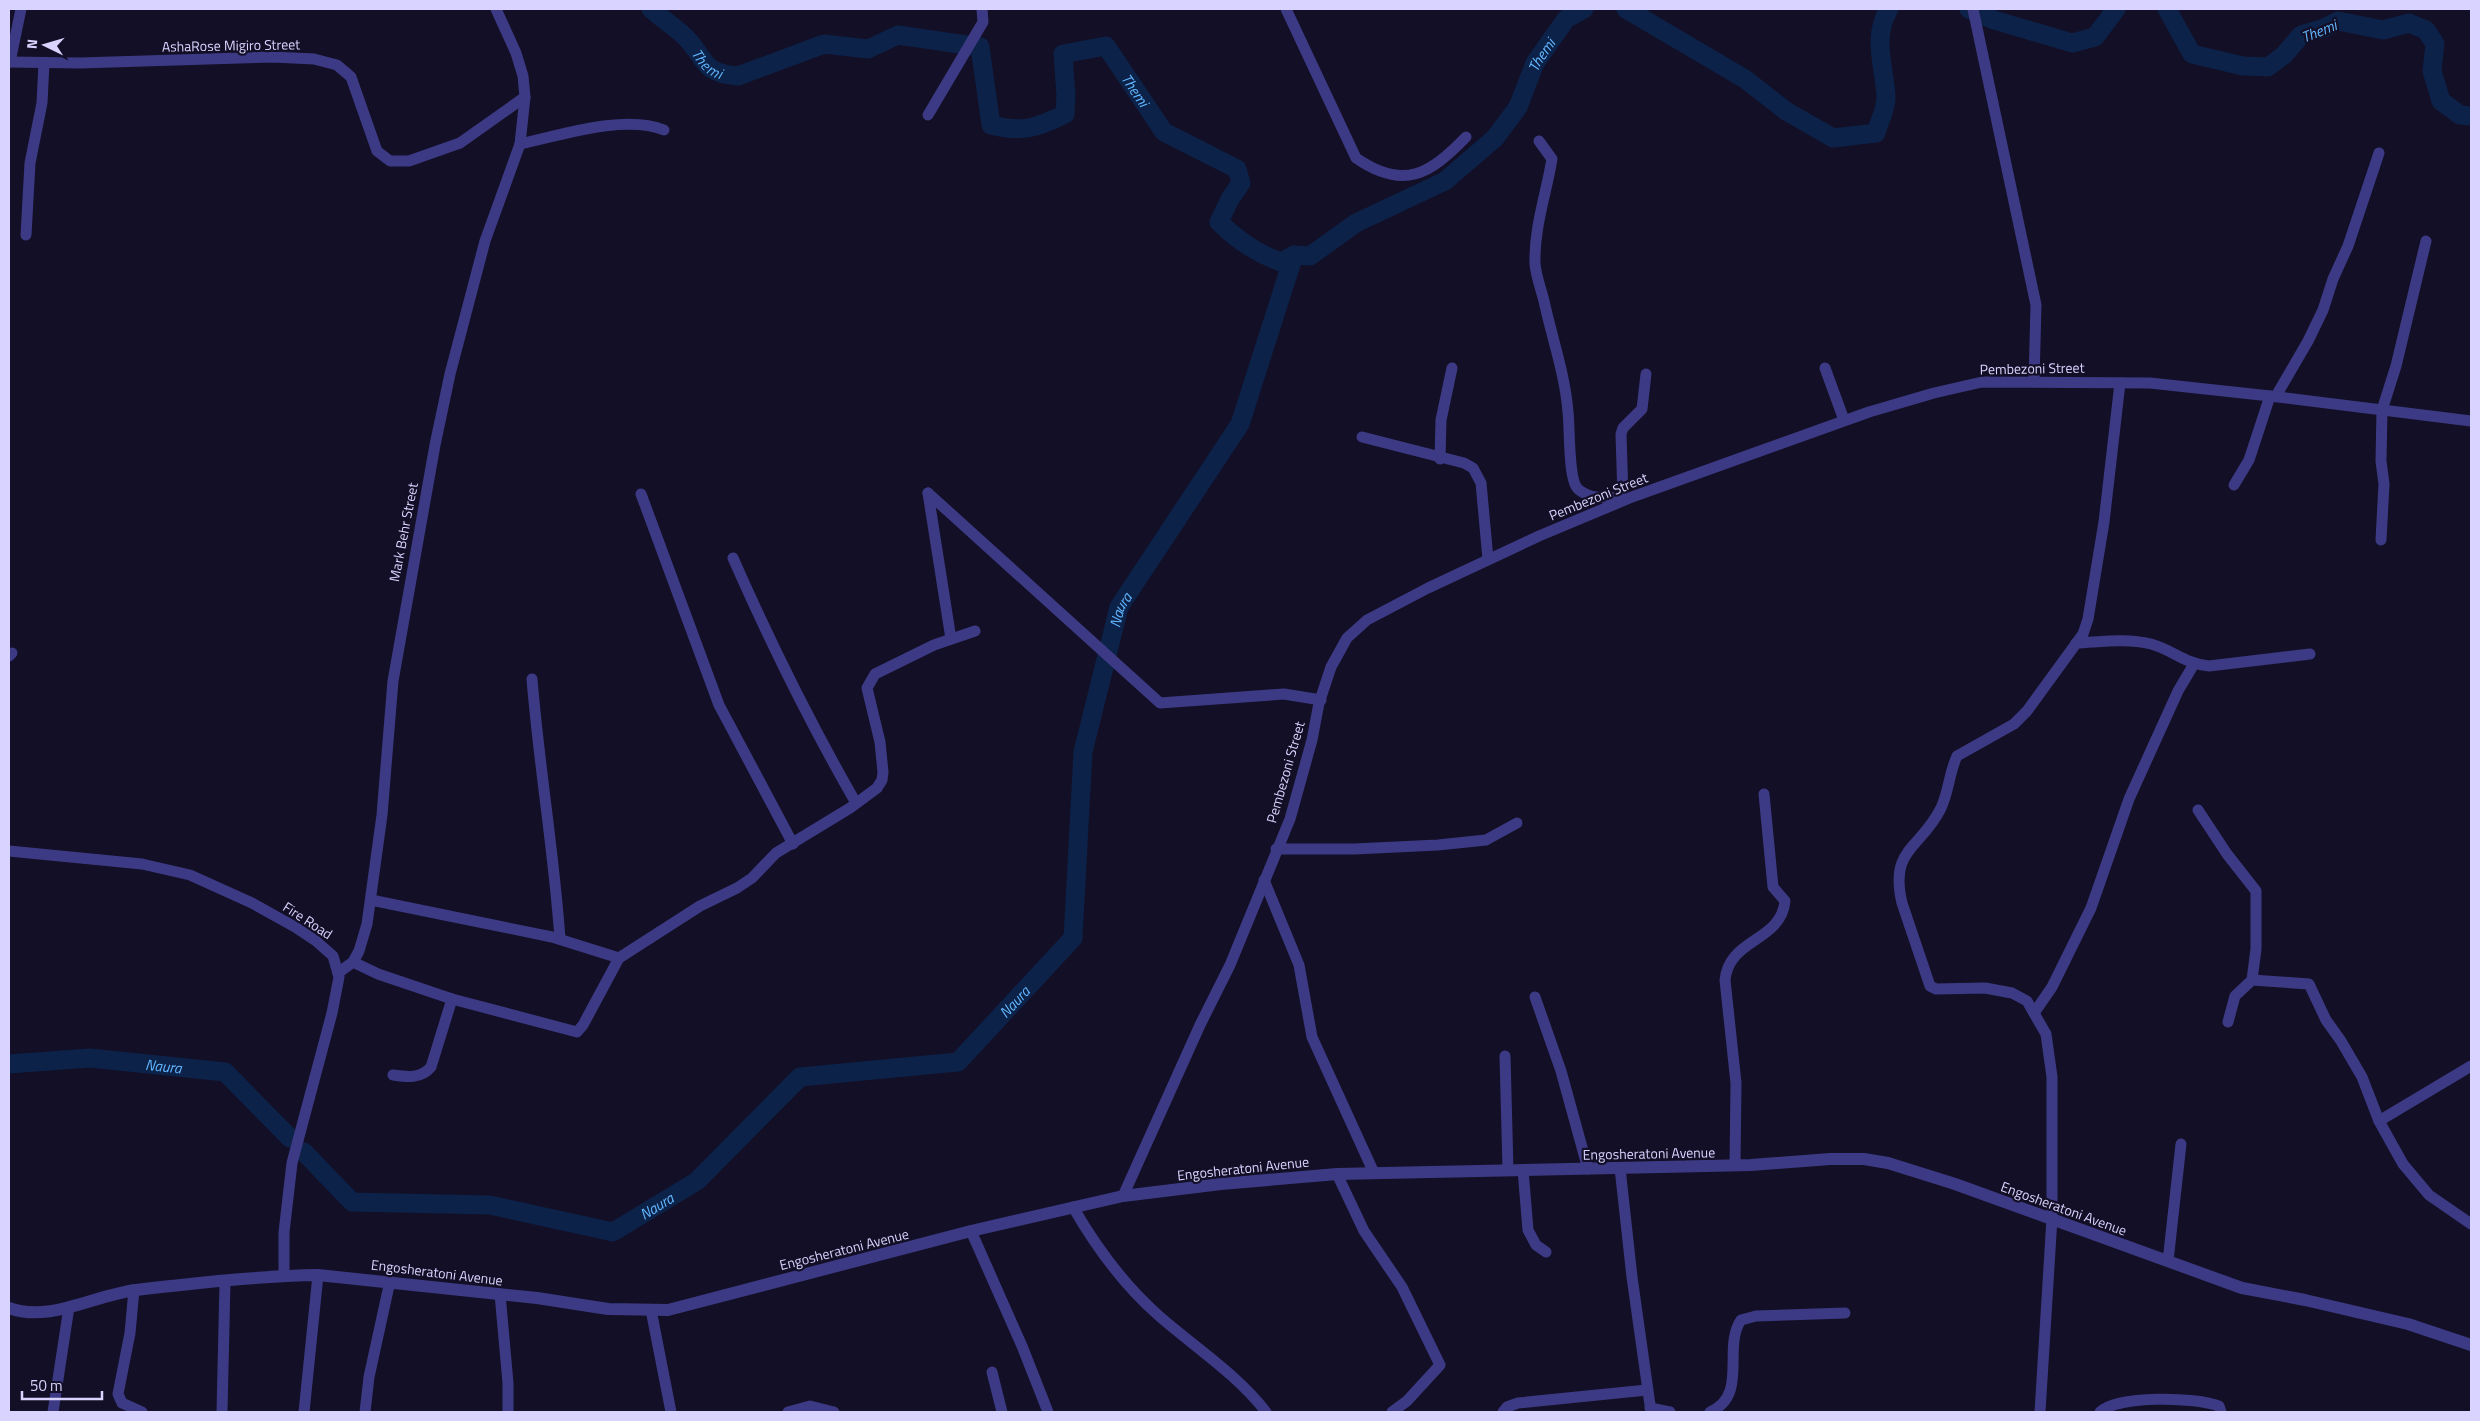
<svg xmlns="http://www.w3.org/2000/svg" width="2480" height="1421" viewBox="0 0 2480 1421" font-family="'Titillium Web',sans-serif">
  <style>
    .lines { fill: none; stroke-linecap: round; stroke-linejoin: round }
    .river { stroke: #0c2248; stroke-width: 19 }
    .minor { stroke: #3d3a85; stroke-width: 11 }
    .tertiary { stroke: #3d3a85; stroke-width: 12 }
    .labels { text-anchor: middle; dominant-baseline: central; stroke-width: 4.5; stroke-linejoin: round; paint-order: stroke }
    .street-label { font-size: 14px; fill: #d9d4ff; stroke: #130f26 }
    .water-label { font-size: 15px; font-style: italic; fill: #62b6ff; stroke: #130f26 }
  </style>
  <rect width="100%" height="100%" fill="#130f26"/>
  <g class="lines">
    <g class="river">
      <path id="s1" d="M651,9c10,9 21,16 31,25 25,22 16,39 56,42l86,-32 44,5 30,-14 82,12 11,78c31,8 46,3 74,-11l1,-19 -3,-41 43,-8 58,86 73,37 4,14 -11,16 -11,23c17,17 39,32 62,40l13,-7 16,1 46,-33 89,-42 50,-43 23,-31 17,-44 31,-44 18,-10"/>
      <path d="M1626,9l119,70 41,32 47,27 43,-5c3,-11 11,-26 10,-37 -2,-31 -14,-59 3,-87"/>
      <polyline points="1969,9 1994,20 2072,43 2095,37 2116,9"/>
      <polyline points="2167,9 2192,54 2243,66 2268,67 2284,55 2301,35 2324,28 2338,21 2383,30 2409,23 2426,30 2435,44 2432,71 2441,101 2460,115 2471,116"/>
      <path id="s2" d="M9,1064l81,-6 135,14 65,66"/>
      <path id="s3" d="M304,1152l48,50 138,3 123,27 84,-51 103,-104 158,-15 115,-124 10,-186 36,-145 121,-183 54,-169"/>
    </g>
    <g class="minor">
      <path d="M1286,9l70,149c48,33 74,16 110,-21"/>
      <polyline points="1973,9 2036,305 2034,381"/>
      <polyline points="9,62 80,63 273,57 314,59 337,65 351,77 377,151 390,161 409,161 460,143 525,97"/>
      <polyline points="10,62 21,9"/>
      <polyline points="928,115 983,22 982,9"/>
      <path d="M1539,141l13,18c-6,36 -18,68 -17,105 1,12 6,25 9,37 8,37 21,73 24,111 2,16 0,68 10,77 13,12 32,8 48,8"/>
      <path d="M520,144c41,-9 105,-30 144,-14"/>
      <polyline points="26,235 30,163 42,103 44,63"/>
      <polyline points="1825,368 1844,420"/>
      <polyline points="2276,396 2308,341 2323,310 2333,279 2348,246 2379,153"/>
      <polyline points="1362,437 1464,463 1473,468 1481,483 1488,559"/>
      <polyline points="1440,459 1441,420 1452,368"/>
      <polyline points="2234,485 2249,460 2270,396"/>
      <polyline points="928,493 1160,703 1284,694 1321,700"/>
      <polyline points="928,493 951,639"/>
      <polyline points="641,494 719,705 793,844"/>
      <polyline points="1623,497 1621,434 1623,428 1642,409 1646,374"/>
      <polyline points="2381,540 2384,484 2381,461 2382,410 2396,366 2426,241"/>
      <path d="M733,558c37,84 77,165 123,245"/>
      <path d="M2076,643c25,-1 50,-5 75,1 22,6 34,20 58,22l101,-12"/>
      <polyline points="9,656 12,653"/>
      <path d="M532,679c7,87 22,173 28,260"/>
      <polyline points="2198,810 2227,854 2256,891 2256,949 2252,980 2235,996 2228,1022"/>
      <polyline points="1276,849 1354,849 1438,845 1486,840 1517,823"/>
      <polyline points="9,851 142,864 190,875 252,903 295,927 316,941 333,956 339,977 332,1013 292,1163 284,1232 284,1275"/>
      <polyline points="1264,880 1299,965 1312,1037 1374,1173"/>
      <polyline points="371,900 552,937 619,958"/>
      <polyline points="353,962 378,974 452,999 577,1032 583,1025 619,958 700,906 737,888 752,878 776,853 850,808 877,788 882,780 883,772 880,742 867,688 875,674 934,645 975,631"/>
      <polyline points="338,973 353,962 359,951 367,924 382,815 393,681 435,445 450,374 485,241 520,144 525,97 523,76 516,53 496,9"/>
      <polyline points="2252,980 2309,984 2326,1020 2341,1041 2362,1077 2379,1121 2403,1164 2429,1195 2471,1224"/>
      <polyline points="1535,997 1561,1071 1588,1169"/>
      <polyline points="2034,1013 2052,987 2091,908 2129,799 2178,691 2194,664"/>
      <polyline points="1505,1056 1508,1170"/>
      <path d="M393,1075c14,2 28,4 38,-8l21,-68"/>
      <polyline points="2379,1121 2471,1066"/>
      <path d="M1735,1165l1,-82 -11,-103c4,-42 56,-38 60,-79l-12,-14 -9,-93"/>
      <polyline points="1620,1168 1632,1277 1651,1412"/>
      <polyline points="1523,1170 1528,1230 1536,1245 1546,1252"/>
      <polyline points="1337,1174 1364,1231 1402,1287 1440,1365 1407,1401 1392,1412"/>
      <polyline points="1123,1196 1200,1025 1230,965 1290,819 1312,740 1319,703 1331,667 1347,638 1367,620 1428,588 1539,536 1632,497 1869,412 1934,393 1982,382 2150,383 2270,396 2471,421"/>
      <path d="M1073,1207c23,40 50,77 85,108 35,31 79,59 108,97"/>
      <polyline points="971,1231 1022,1346 1048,1412"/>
      <polyline points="2168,1261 2181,1144"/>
      <polyline points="134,1290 130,1333 118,1394 122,1403 142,1412"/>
      <polyline points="500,1294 508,1383 508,1412"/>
      <polyline points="651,1310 671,1412"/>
      <polyline points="992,1372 1002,1412"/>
      <polyline points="1650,1408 1670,1412"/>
      <polyline points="53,1412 69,1307"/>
      <polyline points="222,1412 225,1282"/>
      <polyline points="304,1412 318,1275"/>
      <polyline points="365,1412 369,1377 390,1281"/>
      <polyline points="788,1412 810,1406 834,1412"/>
      <polyline points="1503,1412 1507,1407 1518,1403 1647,1390"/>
      <path d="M1710,1412c39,-17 12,-64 31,-92l15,-4 89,-3"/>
      <path d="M2040,1412l12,-194v-141l-6,-43 -19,-33 -15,-8 -27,-5 -49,1 -6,-3 -28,-83c-13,-55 19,-54 39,-95 8,-17 8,-35 16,-52l57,-32 13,-13 56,-77 5,-15 16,-97 16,-139"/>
      <path d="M2100,1412c18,-17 96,-15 119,-6l2,6"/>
    </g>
    <path class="tertiary" d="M9,1308c41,15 85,-13 127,-18 60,-7 122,-14 182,-15l219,23 71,11 60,1 303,-79 152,-35 98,-12 116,-10 414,-9 79,-6h34l24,4 67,21 287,104 63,12 103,24 63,21"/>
  </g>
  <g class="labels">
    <g class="street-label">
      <text transform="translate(231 45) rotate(-1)">AshaRose Migiro Street</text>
      <text transform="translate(2032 368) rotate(-1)">Pembezoni Street</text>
      <text transform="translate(1598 496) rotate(-22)">Pembezoni Street</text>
      <text transform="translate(403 532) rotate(-79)">Mark Behr Street</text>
      <text transform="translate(1285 772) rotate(-74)">Pembezoni Street</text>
      <text transform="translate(308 920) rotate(33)">Fire Road</text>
      <text transform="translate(1649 1153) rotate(-1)">Engosheratoni Avenue</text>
      <text transform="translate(1243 1168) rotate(-6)">Engosheratoni Avenue</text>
      <text transform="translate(2064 1208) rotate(20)">Engosheratoni Avenue</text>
      <text transform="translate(844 1249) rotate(-14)">Engosheratoni Avenue</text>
      <text transform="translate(437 1272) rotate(7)">Engosheratoni Avenue</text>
    </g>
    <g class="water-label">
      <text transform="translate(2319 31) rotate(-22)">Themi</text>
      <text stroke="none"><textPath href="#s1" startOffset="1292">Themi</textPath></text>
      <text stroke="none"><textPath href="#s1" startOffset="79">Themi</textPath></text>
      <text stroke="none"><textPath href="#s1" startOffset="678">Themi</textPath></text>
      <text stroke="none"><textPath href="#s3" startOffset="1239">Naura</textPath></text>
      <text stroke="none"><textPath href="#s3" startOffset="819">Naura</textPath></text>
      <text stroke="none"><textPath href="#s2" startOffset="155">Naura</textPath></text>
      <text stroke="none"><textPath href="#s3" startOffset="384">Naura</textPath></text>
    </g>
  </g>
  <rect width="2480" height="1421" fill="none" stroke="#d9d4ff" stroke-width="20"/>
  <g transform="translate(45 45) rotate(275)" stroke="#130f26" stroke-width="4" paint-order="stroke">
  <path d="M0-4L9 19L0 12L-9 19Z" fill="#d9d4ff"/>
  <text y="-8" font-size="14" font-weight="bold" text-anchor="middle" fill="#d9d4ff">N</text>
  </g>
  <path d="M22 1391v8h80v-8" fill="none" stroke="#d9d4ff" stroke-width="2.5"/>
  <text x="30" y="1391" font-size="15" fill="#d9d4ff" stroke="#130f26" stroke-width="4" paint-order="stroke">50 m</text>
</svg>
